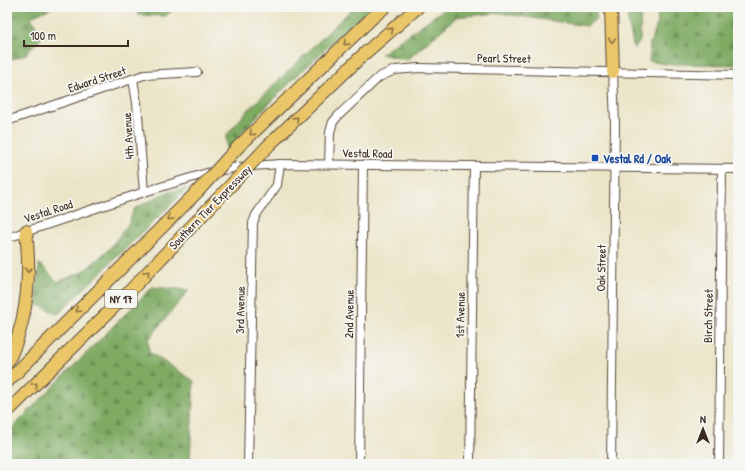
<svg xmlns="http://www.w3.org/2000/svg" width="745" height="471" viewBox="0 0 745 471" font-family="'Patrick Hand',sans-serif">
  <style>
    .forest { fill: url(#forest-firs); stroke: #5c6a40 }
    .lines { fill: none; stroke-linecap: round; stroke-linejoin: round }
    .minor-casing { stroke: #554638; stroke-width: 10 }
    .highway-casing { stroke: #554638; stroke-width: 14 }
    .minor { stroke: #fff; stroke-width: 8 }
    .highway { stroke: #ebc669; stroke-width: 12 }
    .highway-bridge-casing { stroke: #554638; stroke-width: 14; stroke-linecap: butt }
    .highway-bridge { stroke: #ebc669; stroke-width: 12 }
    .oneway { stroke: #8a7040 }
    .transit-dot { fill: #1a4fb4; stroke: #f6f6f2; stroke-width: 1.5 }
    .labels { text-anchor: middle; dominant-baseline: central; stroke-width: 3.5; stroke-linejoin: round; paint-order: stroke }
    .shield { fill: #f6f6f2; stroke: #73675e; stroke-width: 1 }
    .shield-label { font-size: 11px; font-weight: bold; fill: #3b2a1e }
    .street-label { font-size: 12px; fill: #3b2a1e; stroke: #f6f6f2 }
    .transit-label { font-size: 12px; font-weight: bold; fill: #164399; stroke: #f6f6f2; text-anchor: start }
  </style>
  <defs>
    <pattern id="forest-firs" width="22" height="20" patternUnits="userSpaceOnUse"><rect width="22" height="20" fill="#7eaa62"/><path d="M5 1l3.5 6h-7zM16 11l3.5 6h-7z" fill="#688b50"/></pattern>
  </defs>
  <rect width="100%" height="100%" fill="#f6f6f2"/>
  <filter id="ink" filterUnits="userSpaceOnUse"><feTurbulence type="fractalNoise" baseFrequency=".025" numOctaves="2"/><feDisplacementMap in="SourceGraphic" scale="8" xChannelSelector="R" yChannelSelector="G"/><feConvolveMatrix kernelMatrix="1 2 1 2 8 2 1 2 1" color-interpolation-filters="sRGB"/></filter>
  <filter id="wash" filterUnits="userSpaceOnUse"><feTurbulence type="fractalNoise" baseFrequency=".012" numOctaves="4" result="noise"/><feDisplacementMap in="SourceGraphic" scale="16" xChannelSelector="R" yChannelSelector="G"/><feGaussianBlur stdDeviation="0.9" result="paint"/><feColorMatrix in="noise" values="0 0 0 0 0 0 0 0 0 0 0 0 0 0 0 0 0 1.4 0 .05"/><feComposite in="paint" operator="in"/></filter>
  <g filter="url(#wash)">
    <rect width="100%" height="100%" fill="#ebe5c8"/>
    <g class="forest">
      <polygon points="7,7 54,7 31,17 42,37 25,55 7,61"/>
      <polygon points="141,7 176,7 166,16 137,15"/>
      <path d="M354,7h18c-51,45 -101,91 -145,143l-1,-14 20,-24z"/>
      <polygon points="447,7 594,7 597,18 587,26 498,13 457,17 407,60 381,54"/>
      <polygon points="627,7 641,7 640,41 634,49 627,17"/>
      <polygon points="657,7 738,7 738,65 665,64 649,61 650,43 658,22"/>
      <polygon points="188,188 58,314 36,304 39,263 58,282 84,271 110,248 129,223 134,209 167,192"/>
      <polygon points="152,287 189,290 148,340 149,352 194,381 190,460 124,464 7,464 7,433"/>
    </g>
  </g>
  <g filter="url(#ink)">
    <g class="lines">
      <defs>
        <g id="minor">
          <polyline points="133,79 137,103 144,192"/>
          <polyline points="7,121 144,75 197,72"/>
          <polyline points="329,164 330,132 333,122 339,115 379,77 395,70 419,68 738,75"/>
          <polyline points="7,238 144,192 207,173 238,167 280,164 738,169"/>
          <polyline points="248,464 253,223 256,215 277,185 280,164"/>
          <polyline points="359,464 363,165"/>
          <polyline points="470,464 474,166"/>
          <polyline points="611,464 615,124 613,72"/>
          <polyline points="719,464 722,169"/>
        </g>
        <g id="highway">
          <polyline points="611,7 613,72"/>
          <polyline points="268,146 364,54 418,7"/>
          <polyline points="238,147 372,18 385,7"/>
          <path d="M7,363c21,-41 24,-87 19,-132"/>
          <polyline points="7,382 198,191"/>
          <polyline points="7,412 126,295 232,184"/>
        </g>
      </defs>
      <use href="#minor" class="minor-casing"/>
      <use href="#highway" class="highway-casing"/>
      <use href="#minor" class="minor"/>
      <use href="#highway" class="highway"/>
      <defs>
        <g id="highway-bridge">
          <polyline points="232,184 268,146"/>
          <polyline points="198,191 238,147"/>
        </g>
      </defs>
      <use href="#highway-bridge" class="highway-bridge-casing"/>
      <use href="#highway-bridge" class="highway-bridge"/>
    </g>
    <defs><path id="oneway-chevron" d="M-2-3.5L2.5 0L-2 3.5" fill="none" stroke-width="1.6" stroke-linecap="round" stroke-linejoin="round"/></defs>
    <g class="oneway">
      <use href="#oneway-chevron" transform="translate(391 30) rotate(-41)"/>
      <use href="#oneway-chevron" transform="translate(612 40) rotate(88)"/>
      <use href="#oneway-chevron" transform="translate(346 43) rotate(136)"/>
      <use href="#oneway-chevron" transform="translate(296 119) rotate(-44)"/>
      <use href="#oneway-chevron" transform="translate(252 133) rotate(136)"/>
      <use href="#oneway-chevron" transform="translate(170 218) rotate(135)"/>
      <use href="#oneway-chevron" transform="translate(28 270) rotate(91)"/>
      <use href="#oneway-chevron" transform="translate(147 273) rotate(-46)"/>
      <use href="#oneway-chevron" transform="translate(78 310) rotate(135)"/>
      <use href="#oneway-chevron" transform="translate(35 385) rotate(-45)"/>
    </g>
  </g>
  <rect class="transit-dot" x="591" y="154" width="8" height="8" rx="2"/>
  <g class="labels">
    <rect class="shield" x="105" y="290" width="32" height="18" rx="3"/>
    <g class="shield-label">
      <text x="121" y="299">NY 17</text>
    </g>
    <g class="street-label">
      <text transform="translate(504 58) rotate(1)">Pearl Street</text>
      <text transform="translate(97 79) rotate(-18)">Edward Street</text>
      <text transform="translate(128 136) rotate(-94)">4th Avenue</text>
      <text transform="translate(367 153) rotate(1)">Vestal Road</text>
      <text transform="translate(210 207) rotate(-46)">Southern Tier Expressway</text>
      <text transform="translate(48 211) rotate(-18)">Vestal Road</text>
      <text transform="translate(601 268) rotate(-89)">Oak Street</text>
      <text transform="translate(240 310) rotate(-89)">3rd Avenue</text>
      <text transform="translate(349 314) rotate(-89)">2nd Avenue</text>
      <text transform="translate(460 315) rotate(-89)">1st Avenue</text>
      <text transform="translate(708 316) rotate(-89)">Birch Street</text>
    </g>
    <g class="transit-label">
      <text x="603" y="158">Vestal Rd / Oak</text>
    </g>
  </g>
  <rect width="745" height="471" fill="none" stroke="#f6f6f2" stroke-width="24"/>
  <g transform="translate(703 429)" stroke="#f6f6f2" stroke-width="3" paint-order="stroke">
  <path d="M0-3L7 15L0 10L-7 15Z" fill="#3b2a1e"/>
  <text y="-6" font-size="11" font-weight="bold" text-anchor="middle" fill="#3b2a1e">N</text>
  </g>
  <path d="M24 40v6h104v-6" fill="none" stroke="#3b2a1e" stroke-width="2"/>
  <text x="30" y="40" font-size="12" fill="#3b2a1e" stroke="#f6f6f2" stroke-width="3" paint-order="stroke">100 m</text>
</svg>
